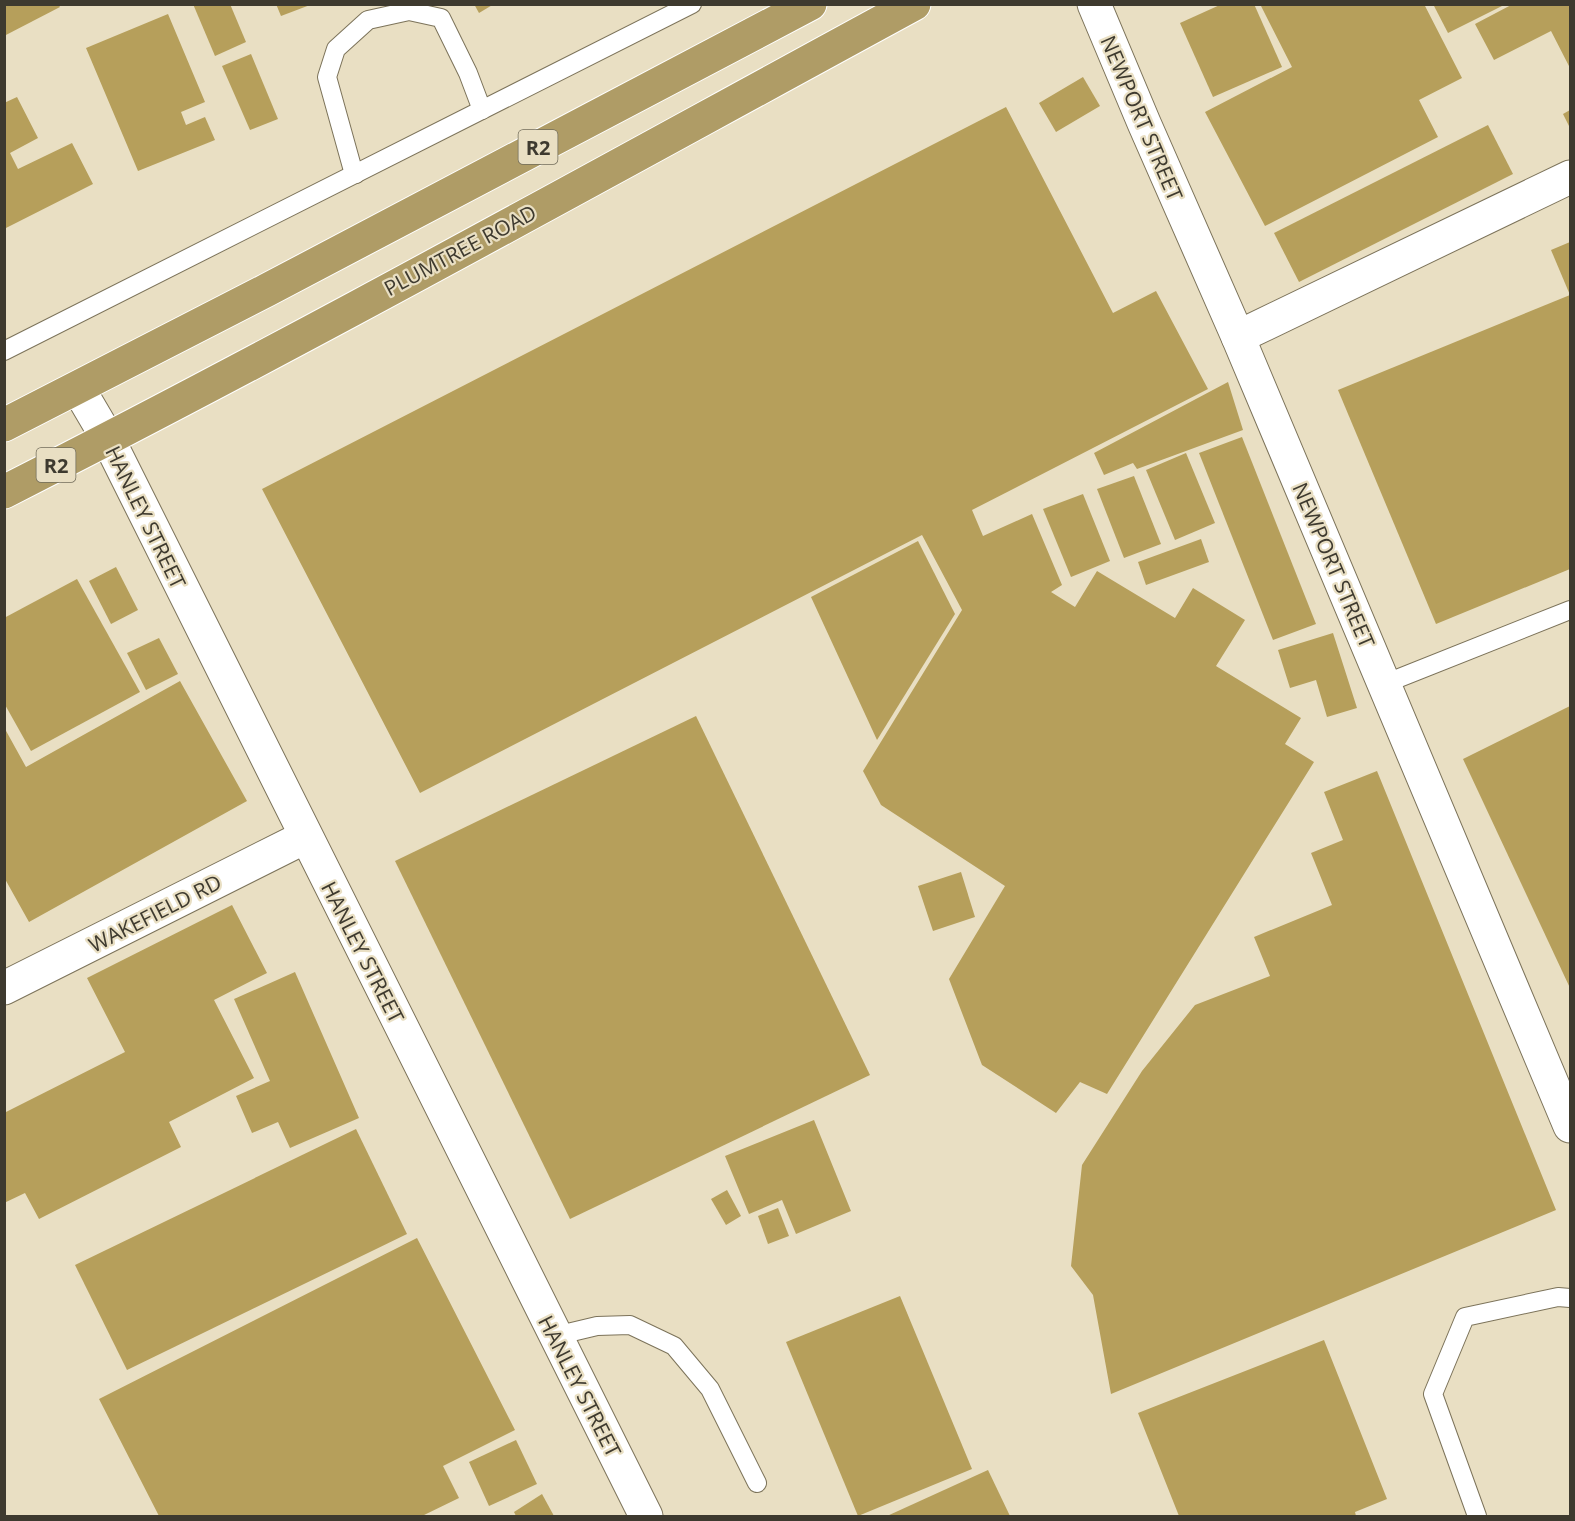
<svg xmlns="http://www.w3.org/2000/svg" width="1575" height="1521" viewBox="0 0 1575 1521" font-family="'Open Sans',sans-serif">
  <style>
    .building { fill: #b69f5b }
    .lines { fill: none; stroke-linecap: round; stroke-linejoin: round }
    .service-casing { stroke: #7c735a; stroke-width: 20 }
    .minor-casing { stroke: #7c735a; stroke-width: 35 }
    .trunk-casing { stroke: #fff; stroke-width: 35 }
    .service { stroke: #fff; stroke-width: 18 }
    .minor { stroke: #fff; stroke-width: 33 }
    .trunk { stroke: #af9c66; stroke-width: 33 }
    .labels { text-anchor: middle; dominant-baseline: central; stroke-width: 4.5; stroke-linejoin: round; paint-order: stroke }
    .shield { fill: #e9dfc3; stroke: #716c5b; stroke-width: 1.5 }
    .shield-label { font-size: 20px; font-weight: bold; fill: #3e3a2f }
    .street-label { font-size: 21px; fill: #3e3a2f; stroke: #e9dfc3 }
  </style>
  <rect width="100%" height="100%" fill="#e9dfc3"/>
  <g class="building">
    <polygon points="4,4 58,4 60,7 4,36"/>
    <polygon points="193,4 230,4 246,42 215,56"/>
    <polygon points="276,4 310,4 310,5 281,16"/>
    <polygon points="474,4 494,4 479,13"/>
    <polygon points="1222,4 1254,4 1282,67 1213,97 1180,23"/>
    <polygon points="1260,4 1424,4 1462,78 1419,100 1438,137 1265,226 1205,112 1292,67"/>
    <polygon points="1433,4 1506,4 1448,33"/>
    <polygon points="1513,4 1570,4 1570,68 1551,31 1494,60 1475,24"/>
    <polygon points="168,14 205,102 181,112 186,125 205,117 215,140 138,171 86,48"/>
    <polygon points="251,54 278,119 250,130 222,66"/>
    <polygon points="1083,77 1100,106 1056,132 1039,103"/>
    <polygon points="17,97 38,138 10,153 18,169 72,143 93,184 4,229 4,103"/>
    <polygon points="1006,107 1113,313 1156,291 1208,389 972,510 983,536 1032,514 1062,585 1051,592 1075,607 1097,571 1175,618 1193,588 1245,620 1216,666 1301,718 1285,744 1314,762 1107,1094 1080,1082 1056,1113 982,1065 949,979 1005,886 881,805 863,771 962,610 922,535 420,793 262,489"/>
    <polygon points="1570,110 1570,128 1563,114"/>
    <polygon points="1488,125 1513,174 1299,282 1274,233"/>
    <polygon points="1570,242 1570,295 1551,250"/>
    <polygon points="1570,295 1570,569 1436,624 1338,390"/>
    <polygon points="1228,382 1243,430 1137,469 1133,463 1104,475 1094,453"/>
    <polygon points="1242,437 1316,624 1273,640 1199,453"/>
    <polygon points="1186,453 1215,523 1175,540 1146,470"/>
    <polygon points="1134,476 1161,544 1124,558 1097,489"/>
    <polygon points="1083,494 1110,561 1071,577 1043,509"/>
    <polygon points="1201,539 1209,562 1146,585 1138,562"/>
    <polygon points="918,541 955,614 877,740 811,597"/>
    <polygon points="116,567 138,610 111,624 89,581"/>
    <polygon points="77,579 140,692 31,751 4,703 4,618"/>
    <polygon points="1333,633 1357,708 1327,717 1316,680 1290,688 1278,650"/>
    <polygon points="159,638 178,674 146,690 127,653"/>
    <polygon points="180,681 247,801 29,922 5,879 5,729 26,767"/>
    <polygon points="1570,706 1570,988 1463,759"/>
    <polygon points="696,716 870,1075 570,1219 395,861"/>
    <polygon points="1377,771 1556,1210 1111,1394 1093,1295 1071,1266 1082,1165 1142,1071 1195,1005 1270,976 1254,937 1332,905 1311,853 1343,840 1324,792"/>
    <polygon points="961,872 975,917 933,931 918,886"/>
    <polygon points="232,905 267,973 214,1000 254,1078 169,1122 181,1147 39,1219 25,1193 4,1203 4,1113 125,1052 87,978"/>
    <polygon points="295,972 359,1118 290,1148 278,1122 252,1133 236,1096 270,1081 234,999"/>
    <polygon points="814,1120 851,1211 796,1234 782,1200 749,1214 725,1156"/>
    <polygon points="356,1129 407,1234 127,1370 75,1265"/>
    <polygon points="727,1190 741,1216 726,1225 711,1199"/>
    <polygon points="778,1208 789,1236 768,1244 758,1216"/>
    <polygon points="417,1238 515,1430 443,1466 459,1498 422,1516 159,1516 99,1399"/>
    <polygon points="900,1296 972,1469 858,1516 786,1342"/>
    <polygon points="1324,1340 1387,1499 1355,1512 1356,1516 1179,1516 1138,1413"/>
    <polygon points="516,1440 537,1484 489,1506 469,1462"/>
    <polygon points="988,1470 1010,1516 887,1516"/>
    <polygon points="542,1494 554,1516 516,1516 514,1512"/>
  </g>
  <g class="lines">
    <defs>
      <g id="service">
        <polyline points="356,174 352,167 327,77 336,49 368,20 409,11 441,18 468,73 482,110"/>
        <polyline points="4,351 692,4"/>
        <polyline points="1384,684 1570,610"/>
        <polyline points="555,1336 597,1326 630,1325 674,1346 710,1389 757,1483"/>
        <polyline points="1477,1516 1433,1394 1465,1317 1558,1297 1570,1298"/>
      </g>
      <g id="minor">
        <polyline points="1094,4 1144,123 1238,337 1570,1126"/>
        <polyline points="1238,337 1570,177"/>
        <polyline points="78,388 108,439 646,1516"/>
        <polyline points="4,988 305,837"/>
      </g>
      <g id="trunk">
        <polyline points="4,425 267,290 810,4"/>
        <path d="M4,492c307,-156 608,-324 910,-488"/>
      </g>
    </defs>
    <use href="#service" class="service-casing"/>
    <use href="#minor" class="minor-casing"/>
    <use href="#trunk" class="trunk-casing"/>
    <use href="#service" class="service"/>
    <use href="#minor" class="minor"/>
    <use href="#trunk" class="trunk"/>
  </g>
  <g class="labels">
    <g class="shield">
      <rect x="518.5" y="130" width="39" height="34" rx="4.5"/>
      <rect x="36.5" y="448" width="39" height="34" rx="4.5"/>
    </g>
    <g class="shield-label">
      <text x="538" y="147">R2</text>
      <text x="56" y="465">R2</text>
    </g>
    <g class="street-label">
      <text transform="translate(1142 118) rotate(67)">NEWPORT STREET</text>
      <text transform="translate(460 250) rotate(-28)">PLUMTREE ROAD</text>
      <text transform="translate(146 517) rotate(64)">HANLEY STREET</text>
      <text transform="translate(1334 565) rotate(67)">NEWPORT STREET</text>
      <text transform="translate(155 913) rotate(-27)">WAKEFIELD RD</text>
      <text transform="translate(363 952) rotate(63)">HANLEY STREET</text>
      <text transform="translate(580 1386) rotate(63)">HANLEY STREET</text>
    </g>
  </g>
  <rect width="1575" height="1521" fill="none" stroke="#3e3a2f" stroke-width="12"/>
</svg>
